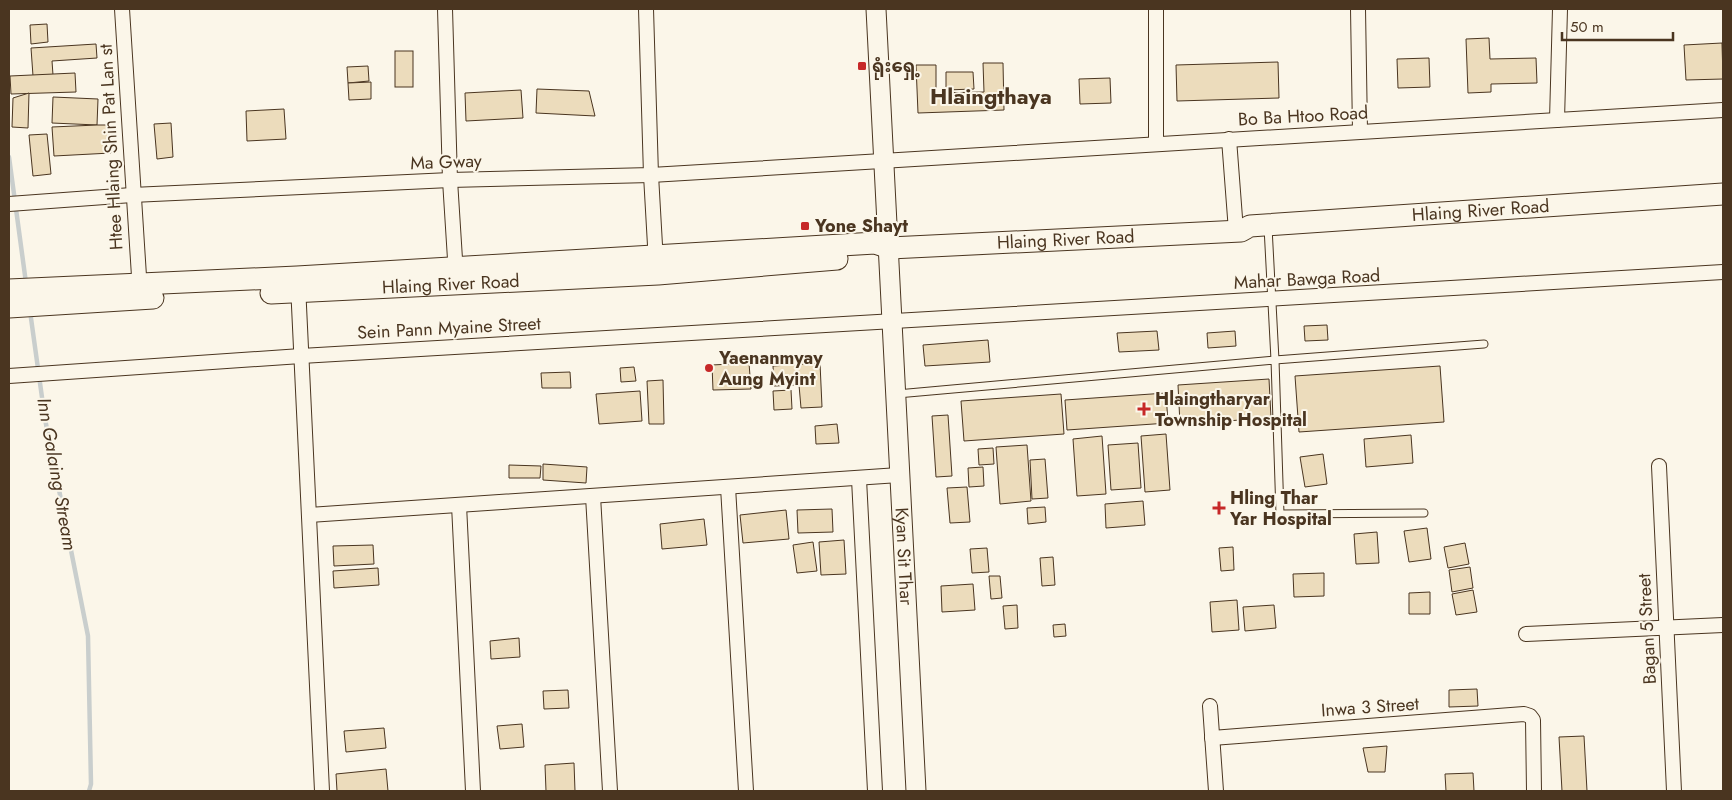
<svg xmlns="http://www.w3.org/2000/svg" width="1732" height="800" viewBox="0 0 1732 800" font-family="Jost,'Noto Sans Myanmar',sans-serif">
  <style>
    .lines { fill: none; stroke-linecap: round; stroke-linejoin: round }
    .stream { stroke: #c9cecd; stroke-width: 4.5 }
    .building { fill: #ecdcbc; stroke: #4a3520 }
    .lane-casing { stroke: #4a3520; stroke-width: 9 }
    .street-casing { stroke: #4a3520; stroke-width: 16 }
    .secondary-casing { stroke: #4a3520; stroke-width: 21 }
    .primary-casing { stroke: #4a3520; stroke-width: 23 }
    .lane { stroke: #fbf6e9; stroke-width: 7 }
    .street { stroke: #fbf6e9; stroke-width: 14 }
    .secondary { stroke: #fbf6e9; stroke-width: 19 }
    .primary { stroke: #fbf6e9; stroke-width: 21 }
    .poi-dot { fill: #c62828; stroke: #fbf6e9; stroke-width: 2 }
    .labels { text-anchor: middle; dominant-baseline: central; stroke-width: 4; stroke-linejoin: round; paint-order: stroke }
    .poi-label { font-size: 18px; font-weight: bold; fill: #4a3520; stroke: #fbf6e9; text-anchor: start }
    .street-label { font-size: 18px; fill: #4a3520; stroke: #fbf6e9 }
    .water-label { font-size: 19px; font-style: italic; fill: #4a3520; stroke: #fbf6e9 }
    .district-label { font-size: 22px; font-weight: bold; fill: #4a3520; stroke: #fbf6e9 }
  </style>
  <rect width="100%" height="100%" fill="#fbf6e9"/>
  <g class="lines">
    <g class="stream">
      <polyline points="9,157 26,283"/>
      <polyline points="30,311 45,419 88,636 91,784 89,791"/>
    </g>
  </g>
  <g class="building">
    <polygon points="47,24 48,42 31,44 30,25"/>
    <polygon points="1489,38 1490,59 1536,58 1537,83 1491,84 1491,92 1468,93 1466,39"/>
    <polygon points="1722,43 1723,79 1686,80 1684,45"/>
    <polygon points="96,44 97,58 52,61 53,75 33,76 31,48"/>
    <rect x="395" y="51" width="18" height="36"/>
    <polygon points="1429,58 1430,87 1398,88 1397,59"/>
    <polygon points="1278,62 1279,98 1177,101 1176,65"/>
    <polygon points="983,63 1003,63 1004,110 918,113 916,65 936,65 936,93 984,92"/>
    <polygon points="368,66 369,81 348,83 347,67"/>
    <polygon points="946,72 973,72 974,89 946,90"/>
    <polygon points="75,73 76,92 11,94 10,76"/>
    <polygon points="1110,78 1111,103 1080,104 1079,79"/>
    <polygon points="371,82 371,99 349,100 348,83"/>
    <polygon points="537,89 589,91 595,116 536,113"/>
    <polygon points="521,90 523,118 466,121 465,93"/>
    <polygon points="29,93 28,128 12,127 13,98"/>
    <polygon points="53,97 98,99 97,125 52,123"/>
    <polygon points="284,109 286,139 247,141 246,111"/>
    <polygon points="171,123 173,157 157,159 154,124"/>
    <polygon points="97,125 110,125 111,153 54,156 52,127"/>
    <polygon points="47,134 51,174 33,176 29,135"/>
    <polygon points="1327,325 1328,340 1305,341 1304,326"/>
    <polygon points="1157,331 1159,350 1119,352 1117,333"/>
    <polygon points="1235,331 1236,346 1208,348 1207,333"/>
    <polygon points="988,340 990,362 925,366 923,345"/>
    <polygon points="749,363 751,389 713,390 712,365"/>
    <polygon points="820,363 822,407 801,408 799,385 774,386 773,366"/>
    <polygon points="1440,366 1444,422 1299,432 1295,376"/>
    <polygon points="634,367 636,381 621,382 620,368"/>
    <polygon points="570,372 571,388 542,388 541,373"/>
    <polygon points="1269,379 1271,418 1180,424 1178,385"/>
    <polygon points="663,380 664,424 649,424 647,381"/>
    <polygon points="791,390 792,409 774,410 773,391"/>
    <polygon points="640,391 642,421 599,424 596,394"/>
    <polygon points="1166,393 1168,423 1067,430 1065,400"/>
    <polygon points="1061,394 1064,434 964,441 961,401"/>
    <polygon points="948,415 952,476 936,477 932,416"/>
    <polygon points="837,424 839,443 816,444 815,426"/>
    <polygon points="1166,434 1170,490 1145,492 1141,436"/>
    <polygon points="1411,435 1413,463 1366,467 1364,439"/>
    <polygon points="1102,436 1106,494 1077,496 1073,439"/>
    <polygon points="1138,443 1141,488 1111,490 1108,445"/>
    <polygon points="1027,445 1031,501 1000,504 996,447"/>
    <polygon points="993,448 994,464 979,465 978,449"/>
    <polygon points="1323,454 1327,484 1305,487 1300,457"/>
    <polygon points="1045,459 1048,498 1032,499 1030,460"/>
    <polygon points="543,464 587,467 586,483 543,480"/>
    <polygon points="509,465 541,466 540,478 509,478"/>
    <polygon points="983,467 984,486 969,487 968,468"/>
    <polygon points="967,487 970,522 950,523 947,488"/>
    <polygon points="1143,501 1145,525 1106,528 1105,504"/>
    <polygon points="1045,507 1046,522 1028,524 1027,508"/>
    <polygon points="832,509 833,532 798,533 797,510"/>
    <polygon points="786,510 789,539 743,543 740,515"/>
    <polygon points="704,519 707,545 662,549 660,524"/>
    <polygon points="1427,528 1431,559 1409,562 1404,531"/>
    <polygon points="1377,532 1379,563 1356,564 1354,534"/>
    <polygon points="844,540 846,574 821,575 819,542"/>
    <polygon points="813,542 817,571 797,573 793,545"/>
    <polygon points="1465,543 1469,564 1448,568 1444,547"/>
    <polygon points="373,545 374,564 334,566 333,546"/>
    <polygon points="1233,547 1234,570 1221,571 1219,548"/>
    <polygon points="987,548 989,572 972,573 970,549"/>
    <polygon points="1053,557 1055,585 1042,586 1040,558"/>
    <polygon points="1470,567 1473,588 1452,592 1449,570"/>
    <polygon points="378,568 379,585 334,588 333,571"/>
    <polygon points="1324,573 1324,596 1294,597 1293,574"/>
    <polygon points="989,576 1000,576 1002,598 991,599"/>
    <polygon points="973,584 975,610 942,612 941,586"/>
    <polygon points="1473,590 1477,612 1456,615 1452,594"/>
    <polygon points="1430,592 1430,614 1409,614 1409,593"/>
    <polygon points="1237,600 1239,630 1212,632 1210,602"/>
    <polygon points="1017,605 1018,628 1005,629 1003,606"/>
    <polygon points="1274,605 1276,628 1245,631 1243,607"/>
    <polygon points="1065,624 1066,636 1054,637 1053,625"/>
    <polygon points="519,638 520,657 491,659 490,641"/>
    <polygon points="1477,689 1478,706 1449,707 1449,690"/>
    <polygon points="568,690 569,708 544,709 543,691"/>
    <polygon points="522,724 524,747 500,749 497,726"/>
    <polygon points="384,728 386,748 346,752 344,731"/>
    <polygon points="1584,736 1587,791 1562,791 1559,737"/>
    <polygon points="1387,746 1385,772 1368,772 1363,748"/>
    <polygon points="574,763 575,791 546,791 545,765"/>
    <polygon points="386,769 388,791 337,791 336,774"/>
    <polygon points="1473,773 1474,791 1446,791 1445,774"/>
  </g>
  <g class="lines">
    <defs>
      <g id="lane">
        <polyline points="1268,227 1275,360 1484,344"/>
        <polyline points="897,394 1275,360 1280,514 1424,513"/>
      </g>
      <g id="street">
        <polyline points="122,9 140,292"/>
        <polyline points="445,9 450,180 456,275"/>
        <polyline points="646,9 651,175 656,263"/>
        <polyline points="1156,9 1156,143"/>
        <polyline points="1358,9 1360,131"/>
        <polyline points="1557,120 1560,9"/>
        <polyline points="1229,139 1236,231"/>
        <polyline points="9,204 132,195 450,180 651,175 1723,110"/>
        <polyline points="298,285 322,791"/>
        <polyline points="9,376 301,356 1723,272"/>
        <polyline points="1659,466 1674,791"/>
        <polyline points="859,479 875,791"/>
        <polyline points="728,487 746,791"/>
        <polyline points="593,496 610,791"/>
        <polyline points="459,505 473,791"/>
        <polyline points="309,515 899,475"/>
        <polyline points="1526,634 1723,625"/>
        <polyline points="1210,706 1216,791"/>
        <polyline points="1212,738 1524,714 1530,716 1533,720 1534,791"/>
      </g>
      <g id="secondary">
        <path id="s1" d="M876,9l40,782"/>
      </g>
      <g id="primary">
        <path id="s2" d="M9,290l288,-13 578,-34 15,5 351,-17 9,-5 473,-32"/>
        <path id="s3" d="M271,293l387,-19 179,-15"/>
        <polyline points="9,307 153,298"/>
      </g>
    </defs>
    <use href="#lane" class="lane-casing"/>
    <use href="#street" class="street-casing"/>
    <use href="#secondary" class="secondary-casing"/>
    <use href="#primary" class="primary-casing"/>
    <use href="#lane" class="lane"/>
    <use href="#street" class="street"/>
    <use href="#secondary" class="secondary"/>
    <use href="#primary" class="primary"/>
  </g>
  <g class="poi-dot">
    <rect x="857" y="61" width="10" height="10" rx="2.5"/>
    <rect x="800" y="221" width="10" height="10" rx="2.5"/>
    <circle cx="709" cy="368" r="5"/>
    <path d="M1141.5 401.5h5v5h5v5h-5v5h-5v-5h-5v-5h5z"/>
    <path d="M1216.5 500.5h5v5h5v5h-5v5h-5v-5h-5v-5h5z"/>
  </g>
  <g class="labels">
    <g class="poi-label">
      <text x="872" y="66">ရုံးရှေ့</text>
      <text x="815" y="226">Yone Shayt</text>
      <text x="719" y="358">Yaenanmyay<tspan x="719" dy="21">Aung Myint</tspan></text>
      <text x="1155" y="399">Hlaingtharyar<tspan x="1155" dy="21">Township Hospital</tspan></text>
      <text x="1230" y="498">Hling Thar<tspan x="1230" dy="21">Yar Hospital</tspan></text>
    </g>
    <g class="street-label">
      <text transform="translate(1303 116) rotate(-3)">Bo Ba Htoo Road</text>
      <text transform="translate(111 147) rotate(-93)">Htee Hlaing Shin Pat Lan st</text>
      <text transform="translate(446 162) rotate(-2)">Ma Gway</text>
      <text stroke="none"><textPath href="#s2" startOffset="1476">Hlaing River Road</textPath></text>
      <text stroke="none"><textPath href="#s2" startOffset="1059">Hlaing River Road</textPath></text>
      <text transform="translate(1307 279) rotate(-3)">Mahar Bawga Road</text>
      <text stroke="none"><textPath href="#s3" startOffset="180">Hlaing River Road</textPath></text>
      <text transform="translate(449 328) rotate(-3)">Sein Pann Myaine Street</text>
      <text stroke="none"><textPath href="#s1" startOffset="548">Kyan Sit Thar</textPath></text>
      <text transform="translate(1647 629) rotate(-93)">Bagan 5 Street</text>
      <text transform="translate(1370 707) rotate(-4)">Inwa 3 Street</text>
    </g>
    <g class="water-label">
      <text transform="translate(57 474) rotate(80)">Inn Galaing Stream</text>
    </g>
    <g class="district-label">
      <text x="991" y="96">Hlaingthaya</text>
    </g>
  </g>
  <rect width="1732" height="800" fill="none" stroke="#4a3520" stroke-width="20"/>
  <path d="M1562 32v8h111v-8" fill="none" stroke="#4a3520" stroke-width="2.5"/>
  <text x="1570" y="32" font-size="15" fill="#4a3520" stroke="#fbf6e9" stroke-width="4" paint-order="stroke">50 m</text>
</svg>
